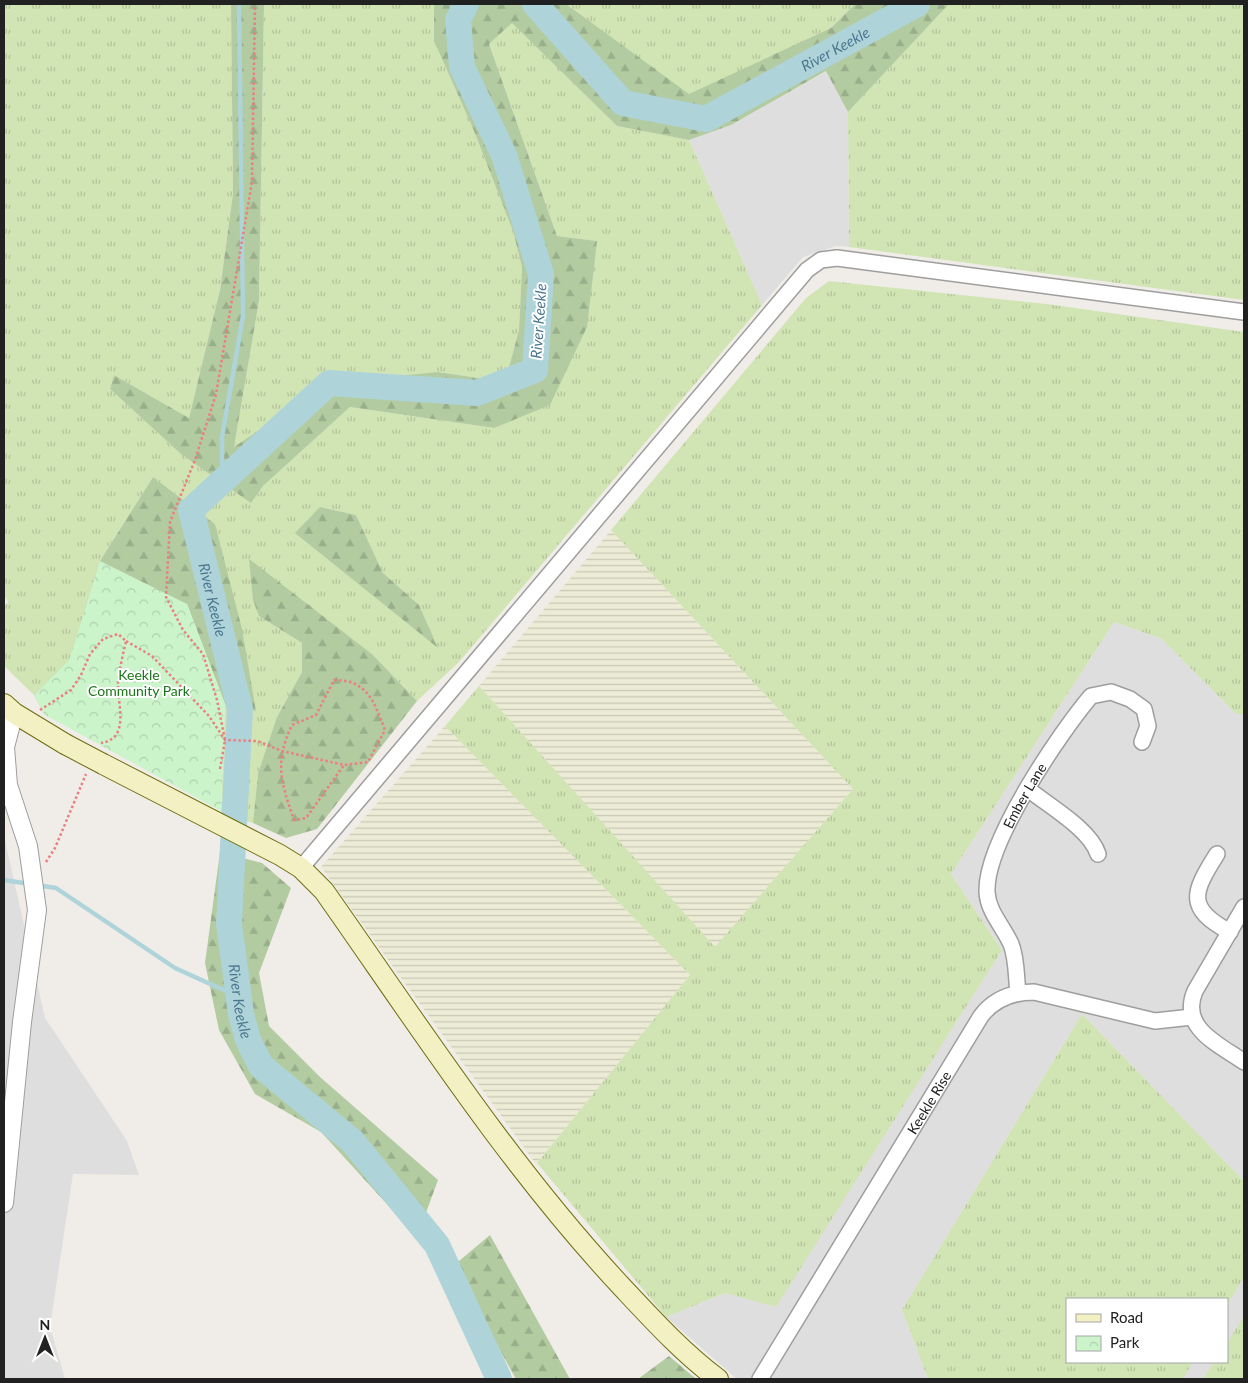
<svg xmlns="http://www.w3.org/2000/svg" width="1248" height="1383" viewBox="0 0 1248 1383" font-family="Lato,sans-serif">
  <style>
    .residential { fill: #dfdede }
    .farmland { fill: url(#farmland-rules) }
    .grass { fill: url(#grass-tufts); fill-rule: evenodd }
    .forest { fill: url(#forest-firs) }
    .park { fill: url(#park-crowns) }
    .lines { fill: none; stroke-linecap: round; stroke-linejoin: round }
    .stream { stroke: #aed4d9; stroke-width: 4.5 }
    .river { stroke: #aed4d9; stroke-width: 26 }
    .minor-casing { stroke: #9e9e9e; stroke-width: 18 }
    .tertiary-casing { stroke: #9e9e9e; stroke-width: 20 }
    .secondary-casing { stroke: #6e6e11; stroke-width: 22 }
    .path { stroke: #ec7e7f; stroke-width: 2.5; stroke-dasharray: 2.5 2.5; stroke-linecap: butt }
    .minor { stroke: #fff; stroke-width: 15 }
    .tertiary { stroke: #fff; stroke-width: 18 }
    .secondary { stroke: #f3f0c3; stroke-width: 20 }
    .secondary-bridge-casing { stroke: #6e6e11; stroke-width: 22; stroke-linecap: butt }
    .secondary-bridge { stroke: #f3f0c3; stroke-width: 20 }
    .labels { text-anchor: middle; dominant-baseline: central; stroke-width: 4; stroke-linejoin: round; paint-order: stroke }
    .park-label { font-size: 14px; fill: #1b7518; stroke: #fff }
    .street-label { font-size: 14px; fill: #212121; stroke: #fff }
    .water-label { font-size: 15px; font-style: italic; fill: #4c7690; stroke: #fff }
  </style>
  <defs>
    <pattern id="farmland-rules" width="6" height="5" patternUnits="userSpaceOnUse" patternTransform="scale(1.25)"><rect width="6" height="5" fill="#ecebd6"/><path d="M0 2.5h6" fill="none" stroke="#cac9b7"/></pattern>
    <pattern id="grass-tufts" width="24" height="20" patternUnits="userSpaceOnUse" patternTransform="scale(1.25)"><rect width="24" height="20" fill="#d1e4b4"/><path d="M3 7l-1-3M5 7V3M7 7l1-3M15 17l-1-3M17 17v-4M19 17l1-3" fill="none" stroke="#b3c39a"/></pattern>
    <pattern id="forest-firs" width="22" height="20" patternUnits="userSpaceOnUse" patternTransform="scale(1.25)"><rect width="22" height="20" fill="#b2cba1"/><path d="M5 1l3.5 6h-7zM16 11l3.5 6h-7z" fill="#99ae8a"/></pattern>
    <pattern id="park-crowns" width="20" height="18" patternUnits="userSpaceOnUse" patternTransform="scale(1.25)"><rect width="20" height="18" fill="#ccf4cb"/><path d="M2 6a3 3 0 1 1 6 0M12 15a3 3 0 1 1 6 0" fill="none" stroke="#afd1ae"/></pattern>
  </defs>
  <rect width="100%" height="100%" fill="#f0ede8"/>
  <g class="residential">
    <polygon points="827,71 848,112 849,247 836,246 803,257 762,305 689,140 731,125"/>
    <polygon points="1114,622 1162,639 1236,714 1244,714 1244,1181 1082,1014 902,1310 928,1379 737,1379 666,1317 725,1293 776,1306 1002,950 951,874"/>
    <polygon points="4,836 45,1018 127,1141 139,1175 73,1174 50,1327 65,1379 4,1379"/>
    <polygon points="1244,1277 1244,1379 1183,1379 1193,1362 1227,1362 1227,1306"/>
  </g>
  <g class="farmland">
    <polygon points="611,530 853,789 715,948 479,686"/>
    <polygon points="445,726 690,975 536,1164 321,867"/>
  </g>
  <g class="grass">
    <path d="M4,4h227l2,189 -13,97 -31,128 -75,-43 -4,14 71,65 70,48 12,-16 87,-79 144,21 103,-187 -40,-5 -68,-192 23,-22 105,104 72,14 73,165 -303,357 -42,39 -44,-46 -114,-39 43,27v29l-25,45 -19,56 -5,50 -32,-9 4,-110 31,6 -41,-186 -62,-47 -53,84 -31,99 -35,35 -30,-29v-59l4,-5 -4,-7zM320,507l36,8 27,58 36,32 18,42z"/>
    <polygon points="264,4 434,4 434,41 474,131 513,231 522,267 519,330 505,382 438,372 234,447 259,301"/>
    <polygon points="566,4 855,4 831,28 689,95"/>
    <polygon points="949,4 1244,4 1244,300 849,247 848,112"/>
    <polygon points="829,281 1047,304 1244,332 1244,714 1236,714 1162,639 1114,622 951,874 1002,950 776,1307 725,1293 666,1317 537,1163 690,975 445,726 479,686 715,947 853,789 611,530 806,298"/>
    <polygon points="1082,1014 1244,1181 1244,1277 1227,1306 1227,1299 1067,1299 1067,1362 1193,1362 1183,1379 928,1379 902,1310"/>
    <polygon points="1244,1316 1244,1379 1203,1379 1214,1362 1227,1362 1227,1343"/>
  </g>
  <g class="forest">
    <polygon points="231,4 264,4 259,301 234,447 329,383 438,372 505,382 519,330 522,267 513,231 474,131 434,41 434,4 566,4 689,94 831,28 855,4 949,4 848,112 826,71 731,125 689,140 617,126 512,23 489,44 557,236 597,241 587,327 550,405 494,428 350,407 263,486 251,503 181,454 110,389 114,375 189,418 220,290 233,193"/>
    <polygon points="153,477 215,524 242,629 256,711 225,704 187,604 45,715 34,695 69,660 100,561"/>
    <polygon points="320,507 356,515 383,573 419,605 438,648 295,533"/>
    <polygon points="249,559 373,655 417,701 317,829 286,838 253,823 258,773 277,717 302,672 302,643 259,616 253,600"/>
    <polygon points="220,852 262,863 291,888 259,973 269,1026 320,1077 438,1180 417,1237 321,1132 255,1094 219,1030 205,963"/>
    <polygon points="490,1235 570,1379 516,1379 453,1266"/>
    <polygon points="669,1356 696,1379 638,1379"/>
  </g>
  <polygon class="park" points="100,561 187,604 225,704 221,811 45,715 34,695 69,660"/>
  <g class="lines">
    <g class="stream">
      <polyline points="222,481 222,437 243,316 239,4"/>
      <polyline points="4,880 30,884"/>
      <polyline points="37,885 56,888 175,968 239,997"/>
    </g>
    <g class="river">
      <path id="s1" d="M466,4l-8,16 4,47 42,88 37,119 -6,96 -58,23 -148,-10 -138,127 49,199 -11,215 12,90 7,26 13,26 91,75 85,104 62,134"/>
      <path id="s2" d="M535,4l88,99 83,16 211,-115"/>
    </g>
    <defs>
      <g id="minor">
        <path d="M1028,789c21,17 62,40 70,65"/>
        <path d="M1217,854c-24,38 -32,54 13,78"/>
        <polyline points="301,868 807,270 821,260 837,258 1244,312"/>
        <path d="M1244,907l-49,84c-16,37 25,54 49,71"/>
        <path id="s3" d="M1018,993c-2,-16 -1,-34 -7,-49 -8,-18 -23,-32 -24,-52 -2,-49 72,-158 104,-196l20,-4 19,7 14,10 4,17 -6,16"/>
        <path id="s4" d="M760,1379l221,-363c13,-17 32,-24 53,-24l121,29 37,-4"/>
      </g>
      <polyline id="tertiary" points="4,1203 22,1022 37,910 28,846 8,785 5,747 14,713"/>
      <g id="secondary">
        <polyline points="4,704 14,713 65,744"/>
        <path d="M103,764l177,91 21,13 23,23c95,135 185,275 298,396 30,32 61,66 96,92"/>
      </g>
    </defs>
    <use href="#minor" class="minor-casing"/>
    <use href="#tertiary" class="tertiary-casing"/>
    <use href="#secondary" class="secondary-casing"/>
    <g class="path">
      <path d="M126,641l26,15 57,60 16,24 32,1 25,10 62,14 24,-3 17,-32c-11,-28 -17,-50 -51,-50l-18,35 -24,10c-18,38 -11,57 2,95l12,-2 38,-53"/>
      <path d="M40,710l31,-20 10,-15 9,-21 13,-15 15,-5 8,7c-3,14 -7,29 -8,42 -1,21 13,55 -17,60"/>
      <polyline points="220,769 225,740 217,700 203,654 183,630 166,597 170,522 195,460 216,394 252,182 255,4"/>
      <polyline points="46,862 55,848 86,774"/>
    </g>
    <use href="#minor" class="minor"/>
    <use href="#tertiary" class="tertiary"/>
    <use href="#secondary" class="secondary"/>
    <defs>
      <polyline id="secondary-bridge" points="65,744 103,764"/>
    </defs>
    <use href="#secondary-bridge" class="secondary-bridge-casing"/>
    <use href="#secondary-bridge" class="secondary-bridge"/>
  </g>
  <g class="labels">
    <g class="park-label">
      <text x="139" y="674">Keekle<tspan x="139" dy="16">Community Park</tspan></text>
    </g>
    <g class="street-label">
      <text stroke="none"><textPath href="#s3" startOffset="212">Ember Lane</textPath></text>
      <text stroke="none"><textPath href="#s4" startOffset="324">Keekle Rise</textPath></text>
    </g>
    <g class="water-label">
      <text stroke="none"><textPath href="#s2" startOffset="364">River Keekle</textPath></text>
      <text transform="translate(538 321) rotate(-86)">River Keekle</text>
      <text stroke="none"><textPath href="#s1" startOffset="874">River Keekle</textPath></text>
      <text stroke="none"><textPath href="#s1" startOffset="1280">River Keekle</textPath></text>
    </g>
  </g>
  <rect width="1248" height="1383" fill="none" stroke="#212121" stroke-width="10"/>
  <rect x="1066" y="1298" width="162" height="65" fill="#ffffff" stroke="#a6a6a6"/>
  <rect x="1076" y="1314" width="25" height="8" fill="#f3f0c3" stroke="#a6a6a6"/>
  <text x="1110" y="1323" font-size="15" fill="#212121">Road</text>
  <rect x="1076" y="1336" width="25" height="15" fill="url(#park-crowns)" stroke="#a6a6a6"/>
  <text x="1110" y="1348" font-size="15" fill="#212121">Park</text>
  <g transform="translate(45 1338)" stroke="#ffffff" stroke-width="4" paint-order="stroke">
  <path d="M0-4L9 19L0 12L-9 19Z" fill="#212121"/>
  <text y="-8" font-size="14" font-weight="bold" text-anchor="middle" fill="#212121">N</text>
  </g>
</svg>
